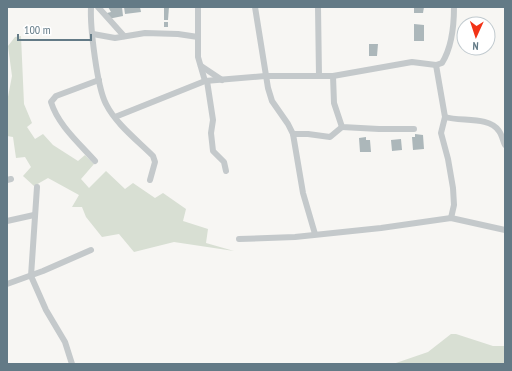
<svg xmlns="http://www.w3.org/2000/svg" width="512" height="371" viewBox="0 0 512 371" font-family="'PT Sans Narrow',sans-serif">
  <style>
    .green { fill: #d8dfd3 }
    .building { fill: #acb7ba }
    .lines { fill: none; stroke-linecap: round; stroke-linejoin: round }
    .minor { stroke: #c4c9cb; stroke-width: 6 }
  </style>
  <rect width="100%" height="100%" fill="#f7f6f3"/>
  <g class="green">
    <polygon points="21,36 24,104 32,123 27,127 35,139 43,134 53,145 78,161 85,155 94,164 81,179 89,188 106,171 125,189 133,183 155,198 163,193 186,209 183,221 208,229 206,243 234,251 174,242 134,252 119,234 102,237 86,217 82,207 72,207 79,195 48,178 34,186 23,176 31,167 25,157 16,158 13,137 7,136 7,102 12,76 8,46 15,37"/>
    <polygon points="451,334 456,334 493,346 505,346 505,364 393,364 428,352"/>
  </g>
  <g class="building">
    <polygon points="108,7 122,7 123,16 108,19 107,13 111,12"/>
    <polygon points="124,7 140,7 141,12 125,14"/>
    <polygon points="164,7 169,7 168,20 164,20"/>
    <polygon points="414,7 424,7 423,13 414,13"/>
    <rect x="164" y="22" width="4" height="5"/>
    <polygon points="414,24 424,25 424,41 414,41"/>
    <polygon points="369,44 378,44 377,56 369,56"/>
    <polygon points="415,134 423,135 424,149 413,150 412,137 415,137"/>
    <polygon points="366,137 366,140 370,140 371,152 360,152 359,138"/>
    <polygon points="401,139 402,150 392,151 391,140"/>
  </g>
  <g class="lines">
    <g class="minor">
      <path d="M91,7c-1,20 6,80 15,97 10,20 31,36 47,52l2,6 -5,18"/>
      <polyline points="98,7 124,36"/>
      <polyline points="198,7 198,57 205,81"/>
      <polyline points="255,7 268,88 272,101 288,124 293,134 303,193 315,234"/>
      <polyline points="318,7 319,76"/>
      <polyline points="93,34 115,38 145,33 178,34 198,37"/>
      <polyline points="436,65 445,117 441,133 448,159 453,188 454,205 451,218"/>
      <polyline points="201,66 222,80"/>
      <polyline points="333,76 334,103 342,127 379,129 414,129"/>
      <polyline points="207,81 213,120 211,133 213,151 224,162 226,171"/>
      <path d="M115,117l90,-36 60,-5h68l79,-14 24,3 6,-2c10,-16 12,-37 12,-56"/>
      <path d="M445,117c16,5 44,-1 54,14 3,4 4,10 6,14"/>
      <polyline points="293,134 308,134 330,137 342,127"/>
      <path d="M95,161c-16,-18 -37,-36 -44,-59l5,-6 43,-16"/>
      <polyline points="7,180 11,179"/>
      <polyline points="37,187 31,276 46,310 65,342 72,364"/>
      <polyline points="7,221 34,215"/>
      <polyline points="239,239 295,237 381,228 451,218 505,230"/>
      <polyline points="7,284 43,271 91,250"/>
    </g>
  </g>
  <rect width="512" height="371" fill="none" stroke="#637a86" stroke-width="16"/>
  <g transform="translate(476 36) rotate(183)"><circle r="19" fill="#ffffff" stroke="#c1cacf"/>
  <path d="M0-3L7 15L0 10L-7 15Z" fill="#f23317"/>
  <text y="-6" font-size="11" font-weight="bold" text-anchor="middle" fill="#637a86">N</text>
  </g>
  <path d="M18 34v6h73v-6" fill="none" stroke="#637a86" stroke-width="2"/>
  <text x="24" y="34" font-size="12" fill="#637a86" stroke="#ffffff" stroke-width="3" paint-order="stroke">100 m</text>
</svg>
